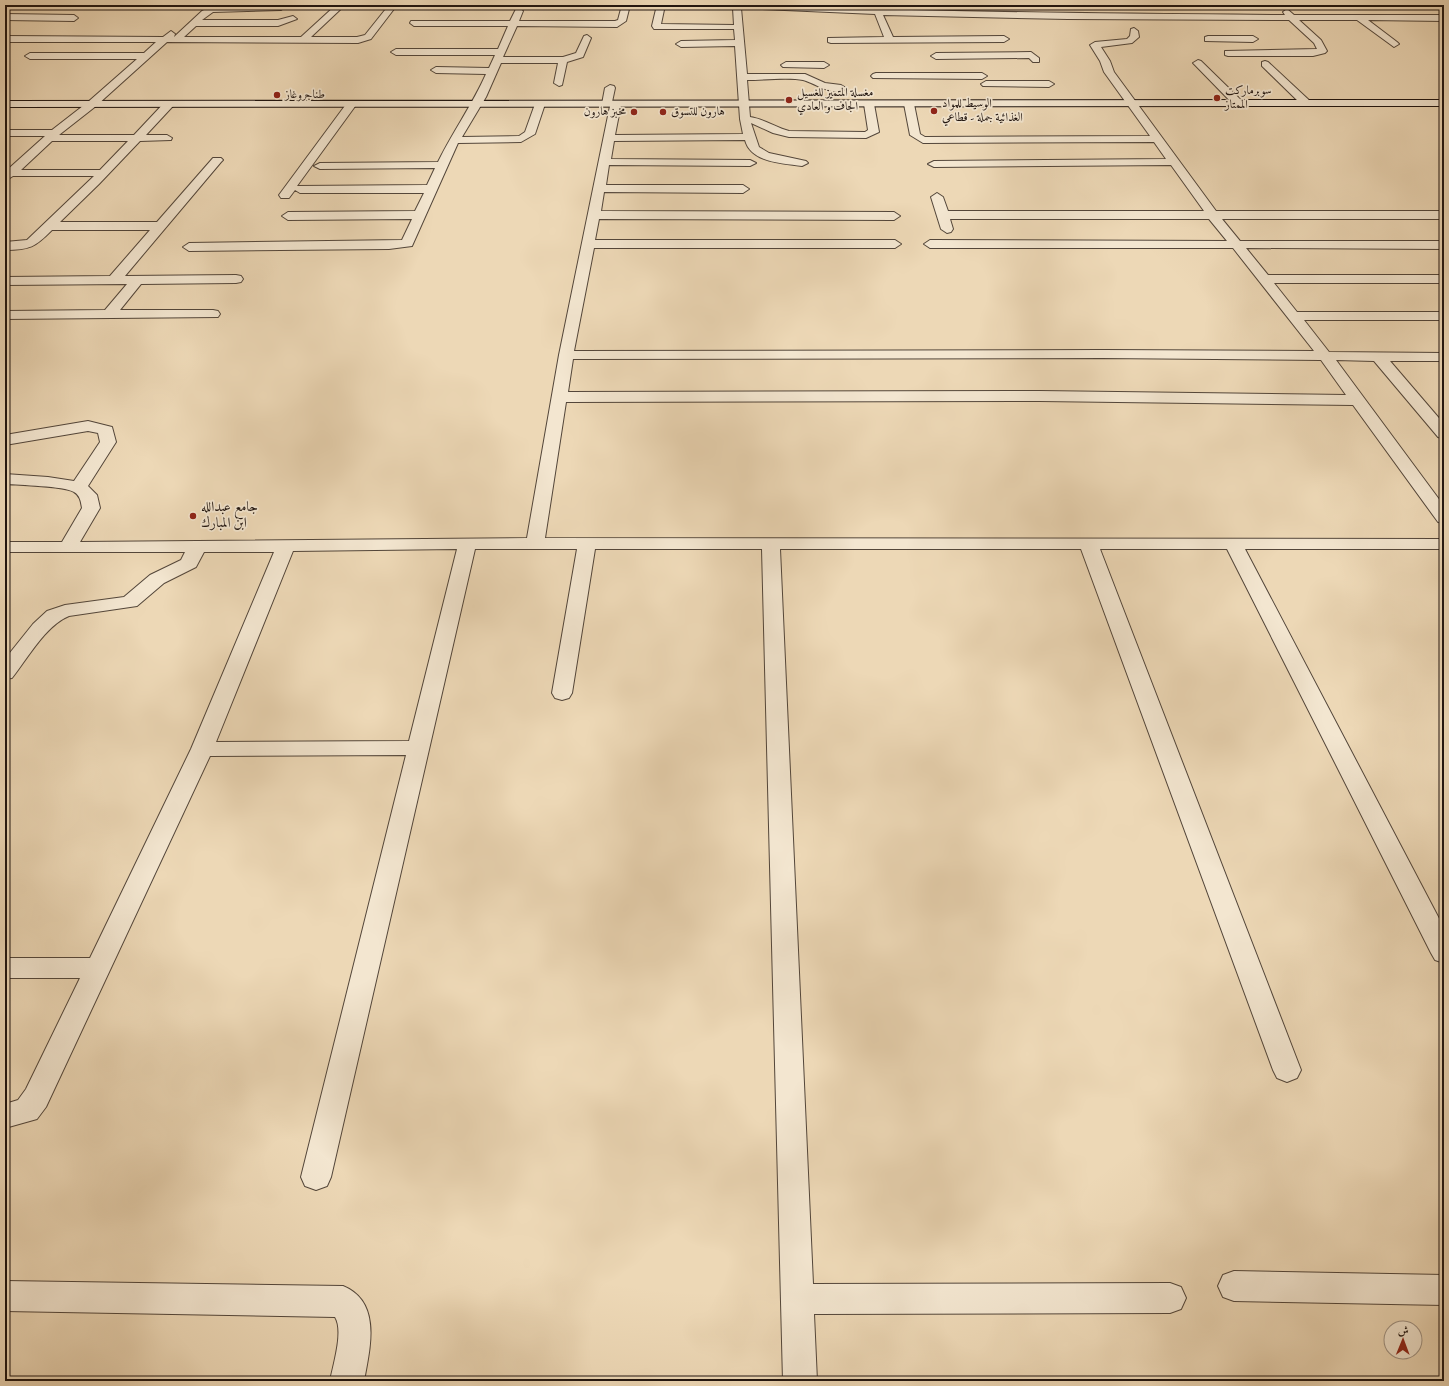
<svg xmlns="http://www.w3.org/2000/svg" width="1449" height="1386" viewBox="0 0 1449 1386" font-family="'Sorts Mill Goudy',Amiri,serif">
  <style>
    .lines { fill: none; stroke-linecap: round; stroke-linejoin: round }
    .street-casing { stroke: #53463a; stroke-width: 2 }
    .secondary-casing { stroke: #201510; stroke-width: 2 }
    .street { fill: #f3e6d0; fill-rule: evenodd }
    .secondary { fill: #f3e6d0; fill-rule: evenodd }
    .poi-dot { fill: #8f2418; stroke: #f3e6d0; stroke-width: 1.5 }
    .labels { text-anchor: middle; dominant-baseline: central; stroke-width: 3.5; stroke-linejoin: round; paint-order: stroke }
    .far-poi-label { font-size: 12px; fill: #201510; stroke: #f3e6d0; text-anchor: start }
    .poi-label { font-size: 14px; fill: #201510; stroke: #f3e6d0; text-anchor: start }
  </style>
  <rect width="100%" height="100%" fill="#edd8b6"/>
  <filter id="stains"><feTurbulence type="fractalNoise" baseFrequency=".005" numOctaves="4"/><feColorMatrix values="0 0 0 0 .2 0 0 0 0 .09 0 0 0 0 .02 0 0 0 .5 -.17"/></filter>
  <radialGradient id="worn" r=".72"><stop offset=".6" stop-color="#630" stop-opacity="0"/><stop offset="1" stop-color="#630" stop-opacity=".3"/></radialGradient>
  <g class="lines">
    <defs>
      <g id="street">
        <path d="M269,5h14l2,2 -4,3 -68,2 -11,8h76l15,-4 4,3 -19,7h-82l-12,11h117l35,-32h9l-34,32h46l8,-2 24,-30h8l-26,34 -13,4 -191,-1 -71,64 -37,29h75l31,-33h8l1,2 -1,2 -27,29h21l5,3 -1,2 -31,1 -41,43 -39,38h97l56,-64h8l2,2 -2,2 -96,114 111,-1 5,1 2,3 -2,3 -5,1 -95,1 -21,26h93l5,1 2,3 -2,3 -213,2v-8l100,-1 22,-26 -122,1v-8l105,-1 40,-46h-98c-17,17 -22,20 -47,20v-8l22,-2 67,-64h-81l-8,5 1,-10 39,-35h-40v-6h47l36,-28 49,-43h-107l-5,-3 5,-3h114l12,-11h-151v-6l158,1 8,-6 4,3 -1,3 28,-26 6,-3zM52,141h76l-28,29h-79z"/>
        <path d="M622,5h8l-4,16 -9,6 -100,-1 -14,31h60l13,-4 8,-17 3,-1 4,3 -8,19 -16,5 -5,23 -3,1 -5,-3 4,-20h-57l-15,34 -24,40 57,-1 6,-4 10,-28 5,-3 5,3 -10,30 -14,8 -63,1 -46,103 -23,3 -200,2 -6,-4 6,-4 213,-3 10,-21 -124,1 -6,-4 6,-4 127,-1 9,-18h-124l-5,-3 -6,8h-8l-2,-3 68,-92 4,-1 5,3 -59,81 130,-1 8,-17 -115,1 -6,-3 6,-3 118,-1c15,-31 35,-58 48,-88l-50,-1 -5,-3 5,-3 53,1 6,-13h-99l-5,-3 5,-3h102l10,-23h-94l-4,-3 1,-2h99l6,-12 3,-1 4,3 -4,10h96l3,-1z"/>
        <path d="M657,5h8l-4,19 73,1 -1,-17 -6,-3c61,0 122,4 184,5 124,3 249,4 374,5l-2,-3 4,-3 7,6h150v6l-76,-1 29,22 2,2 -5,3 -37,-27h-58l22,20 6,11 -2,2 -12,3h-85l-3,-1v-4l92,-2 -3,-6 -25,-23 -221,-1 -185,-4 10,22 111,-1 5,3 -5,3 -173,1 -3,-1v-4l56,-1 -9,-23 -134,-6 6,66h58l20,9 16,2 5,3c-10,11 -33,-6 -43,-8 -14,-3 -40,0 -56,0l3,37c14,2 25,10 39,14l76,1 3,-2 -4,-26 5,-3 5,3 5,28 -13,6 -77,-1 -16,-4 -22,-10 8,24 10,6 37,8 2,2 -6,3c-19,-3 -51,-3 -57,-26l-131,1 -3,18 139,1 6,3 -6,3 -141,-1 -3,20h137l6,4 -6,4 -139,-1 -3,19 293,1 6,4 -6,4 -295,-1 -4,21h300l6,4 -6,4h-301l-20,103 528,-1 212,1 -81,-103h-303l-6,-4 6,-4 297,1 -18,-22h-259l3,10 -2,3 -4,1 -6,-4 -10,-32 6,-4 6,4 5,14h256l-33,-46 -237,2 -6,-3 6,-3 232,-2 -12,-17 -231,1 -13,-8 -6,-31 5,-3 5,3 6,30 5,3 225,-1 -46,-64 -4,-11 -10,-16 5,-3 32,-3 3,-3 1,-7 3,-1 4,3 1,6 -7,6 -31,4 9,14 4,11 102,139h228v8h-222l18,22h204v8l-198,-1 22,27h176v8h-170l23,29h147v8h-140l25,32 115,1v8h-54l54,63v15l-6,-2 -64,-76 -38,-1 108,146v17l-6,-1 -85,-117 -313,-4 -474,1 -21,136 899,1v10h-199l199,379v35l-9,-3 -4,-7 -204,-404h-127l201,521 -4,8 -10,4 -10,-4 -4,-8 -192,-521h-301l33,735 357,-1 11,4 5,11 -5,11 -11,4 -356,1 3,67h-34l-21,-832h-167l-23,144 -3,5 -7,2 -7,-2 -3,-5 25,-144h-102l-144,628 -4,9 -11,4 -11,-4 -4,-9 105,-422 -196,1 -164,351 -9,12 -32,9v-24l13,-4 8,-11 54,-111h-75v-20h85l101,-209 83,-197h-70l-8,15 -32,16 -27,23 -68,10c-23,9 -42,43 -57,62l-7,1v-20l28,-35 14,-13 18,-6 59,-8 26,-22 31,-15 4,-8h-180v-10h57l20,-34c-1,-6 -2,-13 -8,-16 -10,-6 -55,-7 -69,-8v-10l43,3 26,4 26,-39 -2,-9 -10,-2 -83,14v-10l83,-14 24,6 4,15 -28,44 9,9 3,13 -20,34 447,-4 32,-183 51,-249h-7l-1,-2 3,-16 5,-3 4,1 1,2 -3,14h8l1,2 -6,31 128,-1 -3,-15 -5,-73 -54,1 -5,-3 5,-3 54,-1 -1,-11h-80l-2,-3zM1102,358l219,2 25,35 -306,-4 -472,1 5,-33zM457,549l-48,192 -193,1 77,-191z"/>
        <polygon points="5,14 74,15 78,18 74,21 5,20"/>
        <polygon points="1208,36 1253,36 1258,39 1253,42 1205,41 1205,37"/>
        <polygon points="1031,52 1039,58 1039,62 1033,62 1029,58 936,59 931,56 936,53"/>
        <polygon points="1198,60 1201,61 1243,102 1244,104 1243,106 1235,106 1195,65 1193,63"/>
        <polygon points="1265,61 1268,62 1311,102 1312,104 1311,106 1303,106 1262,66 1262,62"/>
        <polygon points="786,62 824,62 829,65 824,68 783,67 781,65"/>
        <polygon points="876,73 982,73 987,76 982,79 873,78 871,76 873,74"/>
        <polygon points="986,81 1049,81 1054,84 1049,87 983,86 981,84"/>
        <polygon points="1234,1271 1444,1275 1444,1305 1234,1301 1223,1297 1218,1286 1223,1275"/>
        <path d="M5,1281l338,5c39,16 27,62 21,95h-34c3,-16 14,-50 5,-64l-330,-6z"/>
      </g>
      <polygon id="secondary" points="1444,100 1444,106 5,107 5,101"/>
    </defs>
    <use href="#street" class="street-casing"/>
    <use href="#secondary" class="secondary-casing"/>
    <use href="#street" class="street"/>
    <use href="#secondary" class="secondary"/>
  </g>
  <g class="poi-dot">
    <circle cx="277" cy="95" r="4"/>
    <circle cx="1217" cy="98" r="4"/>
    <circle cx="789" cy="100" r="4"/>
    <circle cx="934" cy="111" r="4"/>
    <circle cx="634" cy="112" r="4"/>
    <circle cx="663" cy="112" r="4"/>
    <circle cx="193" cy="516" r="4"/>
  </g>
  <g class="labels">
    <g class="far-poi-label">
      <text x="1225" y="91">سوبرماركت<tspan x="1225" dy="14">الممتاز</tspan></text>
      <text x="797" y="93">مغسلة المتميز للغسيل<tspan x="797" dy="14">الجاف و العادي</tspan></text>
      <text x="285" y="95">طناجروغاز</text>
      <text x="942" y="104">الوسيط للمواد<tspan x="942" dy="14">الغذائية جملة - قطاعي</tspan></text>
      <text x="626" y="112" text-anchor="end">مخبز هارون</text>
      <text x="671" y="112">هارون للتسوق</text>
    </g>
    <g class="poi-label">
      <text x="201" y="508">جامع عبدالله<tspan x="201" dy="16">ابن المبارك</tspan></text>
    </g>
  </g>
  <rect width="1449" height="1386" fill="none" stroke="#edd8b6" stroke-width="20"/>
  <rect x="6" y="6" width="1437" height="1374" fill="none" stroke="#201510" stroke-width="2"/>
  <rect x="10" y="10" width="1429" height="1366" fill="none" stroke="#201510"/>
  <g transform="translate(1403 1340) rotate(1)"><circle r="19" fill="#f3e6d0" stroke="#9f9283"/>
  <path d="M0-3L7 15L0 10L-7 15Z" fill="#8f2418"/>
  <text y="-6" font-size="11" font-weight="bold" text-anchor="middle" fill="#201510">ش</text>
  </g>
  <rect width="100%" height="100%" filter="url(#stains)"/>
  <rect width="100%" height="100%" fill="url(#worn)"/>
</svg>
